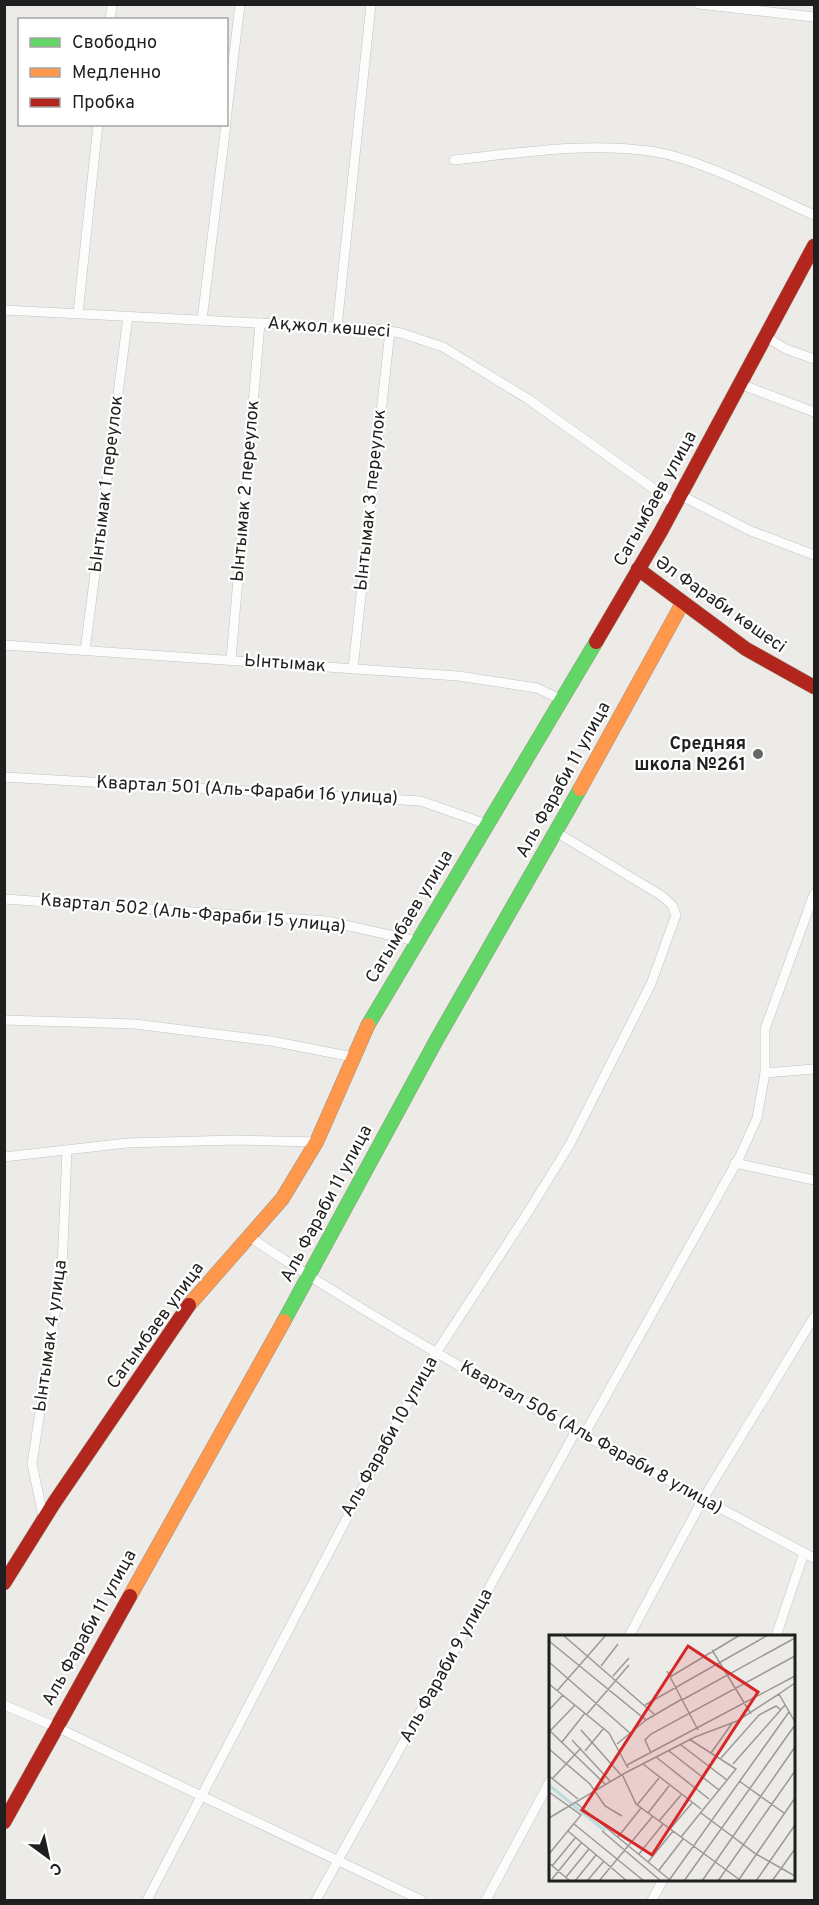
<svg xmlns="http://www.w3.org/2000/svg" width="819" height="1905" viewBox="0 0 819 1905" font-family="Overpass,sans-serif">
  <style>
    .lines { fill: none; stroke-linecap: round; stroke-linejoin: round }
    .street-casing { stroke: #c3c2c0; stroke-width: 10 }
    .fast-casing { stroke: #979681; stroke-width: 15 }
    .slow-casing { stroke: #979681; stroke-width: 15 }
    .jam-casing { stroke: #979681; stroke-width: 15 }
    .street { stroke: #fcfcfc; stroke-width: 9 }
    .fast { stroke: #63d668; stroke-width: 14 }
    .slow { stroke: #ff974d; stroke-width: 14 }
    .jam { stroke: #b3261e; stroke-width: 14 }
    .poi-dot { fill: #676665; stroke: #fff; stroke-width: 2 }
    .labels { text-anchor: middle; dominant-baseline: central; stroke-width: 4.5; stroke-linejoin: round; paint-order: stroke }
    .street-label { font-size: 18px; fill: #1f1f1f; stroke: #fff }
    .poi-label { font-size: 18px; font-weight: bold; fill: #1f1f1f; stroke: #fff; text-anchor: end }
    .inset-river { fill: none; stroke: #bddcdf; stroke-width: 3 }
    .inset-road { fill: none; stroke: #9b9998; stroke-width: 1.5 }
    .view { fill: #d62828; fill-opacity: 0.15; stroke: #d62828; stroke-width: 3 }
    .inset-edge { fill: none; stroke: #1f1f1f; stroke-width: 3 }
  </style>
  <rect width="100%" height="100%" fill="#edebe8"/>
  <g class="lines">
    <defs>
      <g id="street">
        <polyline points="699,4 814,17"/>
        <polyline points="110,20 112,4"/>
        <polyline points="226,120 240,4"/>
        <path d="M454,160c65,-7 130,-18 195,-9 48,6 120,44 165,64"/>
        <polyline points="4,310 375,329 401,333 443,347 528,399 675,504"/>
        <polyline points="78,313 98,124"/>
        <polyline points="202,320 226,124"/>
        <polyline points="337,327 371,4"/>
        <polyline points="766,337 786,349 814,359"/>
        <polyline points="740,384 814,412"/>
        <polyline points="680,495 751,531 814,555"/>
        <polyline points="4,645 458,676 537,688 562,700"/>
        <polyline points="85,651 128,316"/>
        <polyline points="231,660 260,323"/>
        <polyline points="353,669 390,331"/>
        <polyline points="4,777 421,801 486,824"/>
        <polyline points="4,899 327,921 416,941"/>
        <polyline points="4,1020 135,1024 271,1041 353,1057"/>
        <polyline points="765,1073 765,1029 814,894"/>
        <polyline points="4,1157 127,1143 235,1140 317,1142"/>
        <polyline points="735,1163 814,1180"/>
        <path d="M248,1236c181,121 375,220 566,322"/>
        <polyline points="584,1435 739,1158 757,1118 765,1073 814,1069"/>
        <polyline points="44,1520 32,1464 62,1268 67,1150"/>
        <polyline points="629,1636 703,1499 814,1317"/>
        <polyline points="776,1636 804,1553"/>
        <polyline points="4,1705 56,1727 421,1900"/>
        <polyline points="147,1900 394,1428 436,1353 530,1209 570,1144 651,984 676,915 672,905 662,896 556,832"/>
        <polyline points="316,1900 576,1431"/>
        <polyline points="486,1900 550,1781"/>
        <polyline points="652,1900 663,1880"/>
      </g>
      <g id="fast">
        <polyline points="368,1025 596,642"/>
        <polyline points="284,1321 437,1039 580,789"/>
      </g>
      <g id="slow">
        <polyline points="580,789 682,604"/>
        <polyline points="189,1305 282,1199 317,1141 368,1025"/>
        <polyline points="130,1596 284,1321"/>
      </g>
      <g id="jam">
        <polyline points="638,569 746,649 814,687"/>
        <polyline points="596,642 661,531 814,246"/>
        <polyline points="4,1583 54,1503 189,1305"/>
        <polyline points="4,1822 130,1596"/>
      </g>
    </defs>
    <use href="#street" class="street-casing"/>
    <use href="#fast" class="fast-casing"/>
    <use href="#slow" class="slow-casing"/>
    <use href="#jam" class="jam-casing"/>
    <use href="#street" class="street"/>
    <use href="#fast" class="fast"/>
    <use href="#slow" class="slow"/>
    <use href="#jam" class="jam"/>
  </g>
  <circle class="poi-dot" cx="758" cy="754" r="6"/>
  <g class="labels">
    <g class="street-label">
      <text transform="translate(329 328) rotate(4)">Ақжол көшесі</text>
      <text transform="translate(107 484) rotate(-83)">Ынтымак 1 переулок</text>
      <text transform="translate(246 491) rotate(-85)">Ынтымак 2 переулок</text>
      <text transform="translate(656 499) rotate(-61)">Сагымбаев улица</text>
      <text transform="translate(371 500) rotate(-84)">Ынтымак 3 переулок</text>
      <text transform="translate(720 605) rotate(35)">Әл Фараби көшесі</text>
      <text transform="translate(285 664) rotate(4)">Ынтымак</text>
      <text transform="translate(564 780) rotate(-61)">Аль Фараби 11 улица</text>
      <text transform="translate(247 791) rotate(3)">Квартал 501 (Аль-Фараби 16 улица)</text>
      <text transform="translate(193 914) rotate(5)">Квартал 502 (Аль-Фараби 15 улица)</text>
      <text transform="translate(410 917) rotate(-59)">Сагымбаев улица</text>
      <text transform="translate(327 1204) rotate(-62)">Аль Фараби 11 улица</text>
      <text transform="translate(156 1326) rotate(-54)">Сагымбаев улица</text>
      <text transform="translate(51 1336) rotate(-82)">Ынтымак 4 улица</text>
      <text transform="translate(390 1437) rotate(-61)">Аль Фараби 10 улица</text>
      <text transform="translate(591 1438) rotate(29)">Квартал 506 (Аль Фараби 8 улица)</text>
      <text transform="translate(90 1628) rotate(-61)">Аль Фараби 11 улица</text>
      <text transform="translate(447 1666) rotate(-61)">Аль Фараби 9 улица</text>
    </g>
    <g class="poi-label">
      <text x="746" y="744">Средняя<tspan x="746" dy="21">школа №261</tspan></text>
    </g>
  </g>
  <g transform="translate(549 1635)">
    <rect width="246" height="246" fill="#edebe8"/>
    <path class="inset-river" d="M0,150l56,46"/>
    <path class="inset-road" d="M14,0l91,79M0,6l97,79 36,-21M163,15l39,64M0,27l82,72M52,31l17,-22M118,36l31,59M64,41l16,-18M121,42l70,-42M246,48l-16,11 16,28M0,49l60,49 19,35M8,56l49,-56M133,65l113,-62M96,70l123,-70M0,75l14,-15M38,79l42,-49M0,95l56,54M32,95l40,45M0,97l26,-27M23,105l38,41M13,107l23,-29M68,109l29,-24M132,110l46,35M0,114l41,35 15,22 17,10M36,116l19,-23M120,116l50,39M102,118l-6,-13 6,-6 144,-78M162,118l22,-31M107,122l53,42M172,123l38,-43 17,-9 5,4M94,129l58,45M184,129l52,-59M78,130l168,-89M73,139l14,30 104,76M0,141l29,23M3,144l29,-31M190,146l45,32M0,157l32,23 -32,39M26,167l95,78M88,170l22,-27M99,178l21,-27M152,178l55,41 39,22M0,183l76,-45 70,-36 42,-16 42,-27M110,186l22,-26M25,189l70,57M121,194l22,-26M19,196l59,50M53,196l59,50M69,202l23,-29M132,202l55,-68 -47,-30M90,219l24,-30M99,227l25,-31M0,228l21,18M3,231l24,-29M110,235l24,-31M17,242l23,-28M3,244l30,-37M121,244l119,-167M26,246l21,-26M38,246l17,-20M50,246l54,-65M135,246l111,-156M153,246l93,-134M169,246l77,-110M189,246l57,-83M207,246l39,-56M223,246l23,-32"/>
    <path class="view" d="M139,11l70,46 -106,163 -70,-45z"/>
    <rect width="246" height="246" class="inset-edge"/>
  </g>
  <rect width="819" height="1905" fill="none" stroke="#1f1f1f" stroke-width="12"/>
  <rect x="18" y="18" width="210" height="108" fill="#ffffff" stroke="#a5a5a5" stroke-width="1.5"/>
  <rect x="30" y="38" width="30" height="9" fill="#63d668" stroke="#a5a5a5" stroke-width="1.5"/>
  <text x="72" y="48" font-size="18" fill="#1f1f1f">Свободно</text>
  <rect x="30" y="68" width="30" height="9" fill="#ff974d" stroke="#a5a5a5" stroke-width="1.5"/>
  <text x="72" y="78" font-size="18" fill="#1f1f1f">Медленно</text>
  <rect x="30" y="98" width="30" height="9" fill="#b3261e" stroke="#a5a5a5" stroke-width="1.5"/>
  <text x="72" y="108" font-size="18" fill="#1f1f1f">Пробка</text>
  <g transform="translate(48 1857) rotate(147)" stroke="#ffffff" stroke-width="4.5" paint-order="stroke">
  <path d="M0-4.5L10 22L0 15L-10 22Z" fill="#1f1f1f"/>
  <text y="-9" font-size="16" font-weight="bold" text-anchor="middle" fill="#1f1f1f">С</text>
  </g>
</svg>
